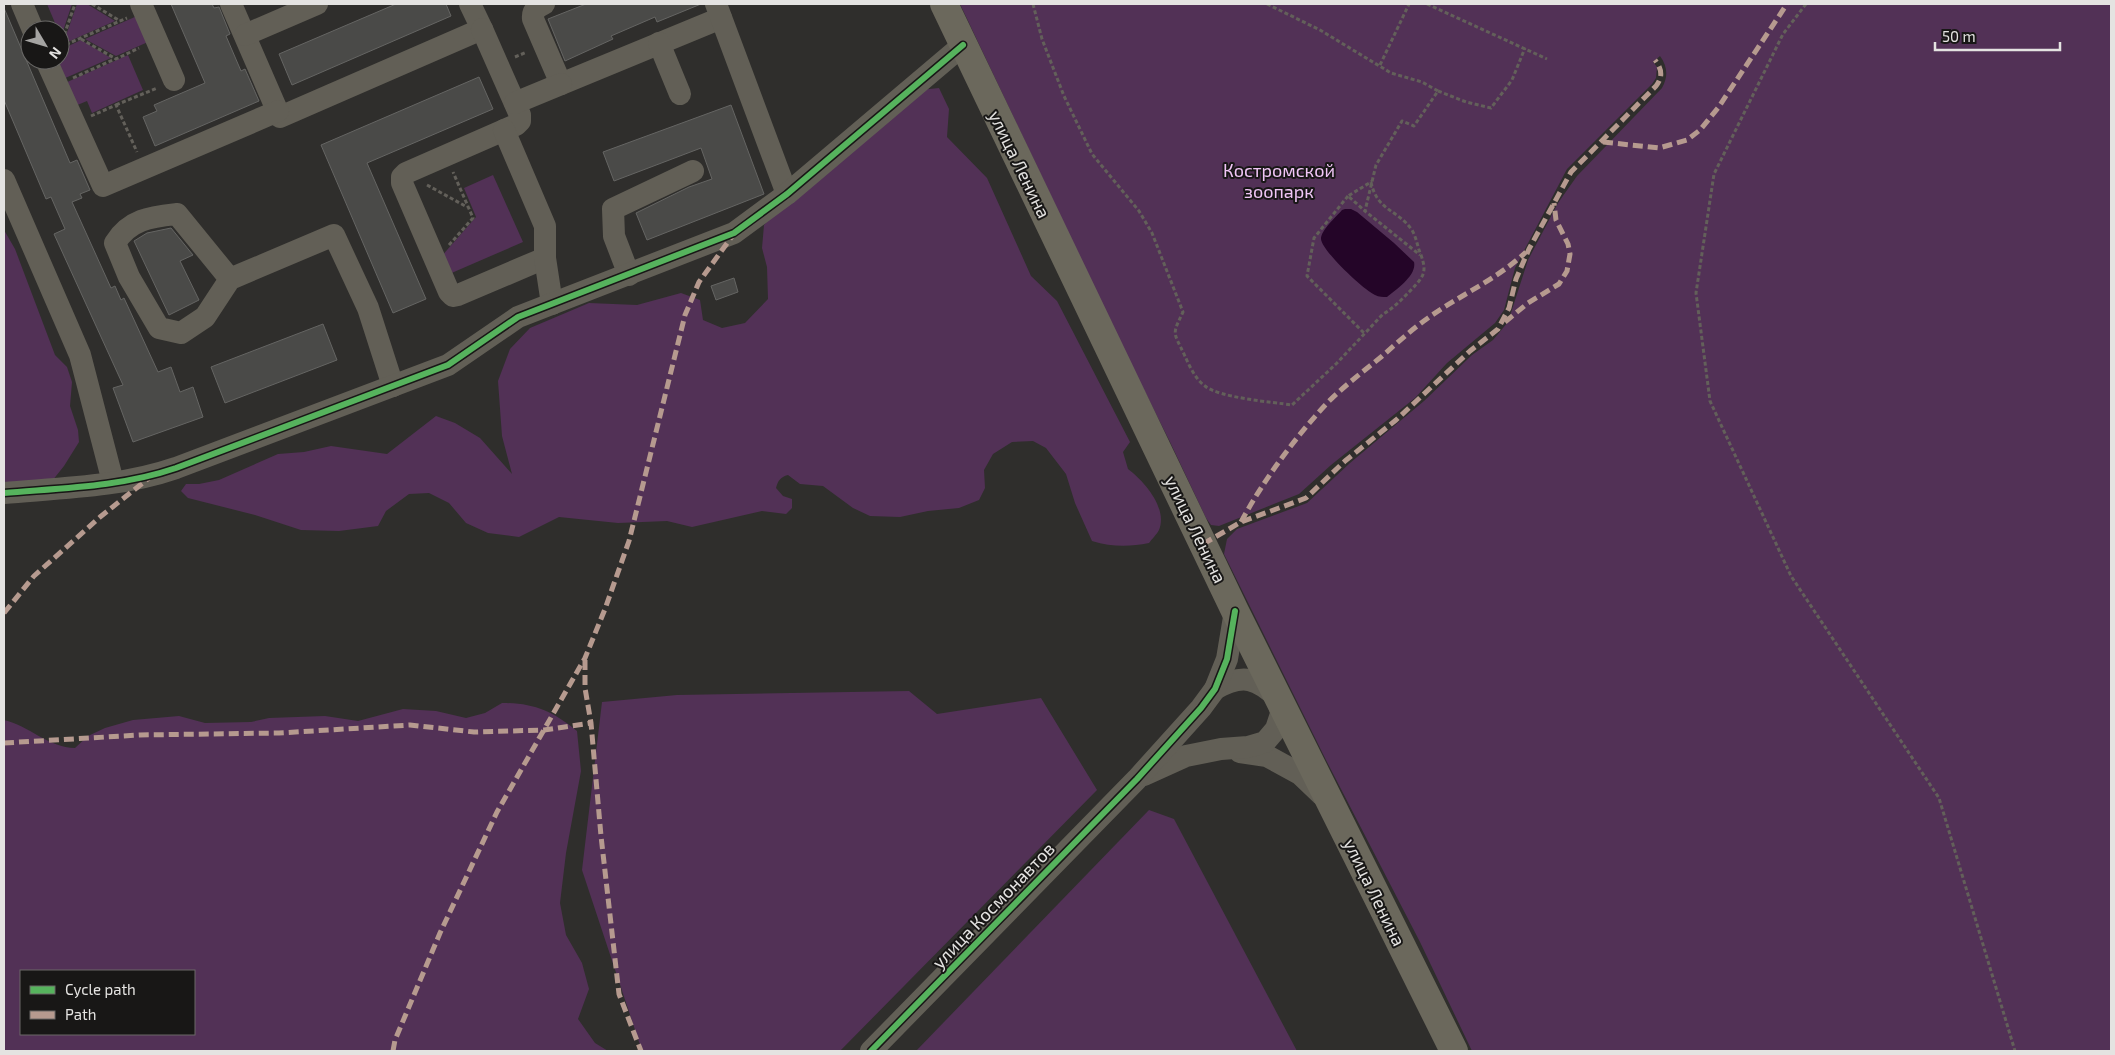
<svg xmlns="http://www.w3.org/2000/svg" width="2115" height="1055" viewBox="0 0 2115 1055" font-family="'Exo 2',sans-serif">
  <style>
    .green { fill: #523156; fill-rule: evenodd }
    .water { fill: #240528 }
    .building { fill: #4a4a48; stroke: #656563 }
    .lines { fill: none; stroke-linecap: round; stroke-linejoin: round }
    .path { stroke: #63605a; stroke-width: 3; stroke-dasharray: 4 2.5; stroke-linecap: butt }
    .minor { stroke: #625f56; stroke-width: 22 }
    .major { stroke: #6b685c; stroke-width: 28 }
    .quiet { stroke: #b69a8f; stroke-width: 5; stroke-dasharray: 10 5; stroke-linecap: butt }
    .cycleway-casing { stroke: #181716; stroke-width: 9 }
    .cycleway { stroke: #56b35d; stroke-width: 6 }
    .labels { text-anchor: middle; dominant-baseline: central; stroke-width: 4; stroke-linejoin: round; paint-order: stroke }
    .street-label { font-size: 18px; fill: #e4e3e1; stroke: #181716 }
    .park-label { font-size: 18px; fill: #f1c6f7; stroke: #181716 }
  </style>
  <rect width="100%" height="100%" fill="#2f2e2c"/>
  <g class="green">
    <polygon points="47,4 72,4 61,37 60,30 58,30"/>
    <polygon points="77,4 87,4 115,21 63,44"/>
    <path d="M960,4h1151v1047h-639l-52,-109 -94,-182 -102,-206 3,-15 10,-10 70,-26 43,-40 74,-62 48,-46 21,-15 15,-18 20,-62 30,-57 19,-27 85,-88c6,-11 6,-21 -2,-32l-7,6 4,5 -1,11 -4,6 -85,85 -52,99 -11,42 -9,13 -48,40 -32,35 -84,67 -32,29 -80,32 -8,-1 -5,-7 -36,-76 -48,-96z"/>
    <polygon points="137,16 148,42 116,56 85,39"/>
    <polygon points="81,40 111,58 63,79 54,60 60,60 60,50"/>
    <polygon points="128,55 143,90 92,113 87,101 75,106 65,83"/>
    <path d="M939,88l10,21 -2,28 40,41 44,98 26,25 73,141 -7,10 5,17c16,12 40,39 31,61 -2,4 -7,9 -10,13 -20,4 -37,4 -57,-2l-17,-38 -9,-29 -20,-26 -13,-7 -21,1 -19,12 -9,16 1,18 -6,12 -20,8 -31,3 -28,6 -30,-1 -17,-8 -30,-22 -23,-2 -12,-9c-8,2 -10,6 -12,13l7,8 9,3v9l-6,6 -24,-3 -70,16 -25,-6 -49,2 -59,-6 -40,20 -31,-4 -22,-10 -17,-20 -20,-10 -20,1 -23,17 -8,15 -39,5 -38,-1 -46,-15 -67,-17 -7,-7 5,-7h13l20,-4 59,-26 26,-2 27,-6 56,8 49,-38 19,7 25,15 32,36 -10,-38 -4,-55 12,-32 20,-21 59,-25 48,2 44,-12 19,7 3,20 19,8 23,-5 23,-24 -1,-32 -5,-19 2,-23 29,-33 127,-102z"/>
    <polygon points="493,175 523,242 447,275 440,258 476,217 464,188"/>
    <polygon points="4,230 15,249 55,355 67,367 72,382 70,406 78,430 79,442 64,466 52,481 4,483"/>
    <polygon points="909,691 937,714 1041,698 1097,790 840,1051 642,1051 582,870 602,702 677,695"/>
    <path d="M502,703c32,0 50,8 75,28l4,40 -15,82 -6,50 6,32 16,28 7,26 -11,30 17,24 13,8h-604v-331c24,5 45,28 71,28l13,-12 17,-8 28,-8 46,-4 26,7 46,-1 18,-4 56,-2 33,5 45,-12 33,2 30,7 19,-5zM21,971h173v63h-173z"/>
    <polygon points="1149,810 1174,819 1297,1051 916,1051"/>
  </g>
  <path class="water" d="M1345,209h6l6,3 37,31 20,19c3,13 -17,27 -27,35 -4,0 -8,0 -12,-2 -11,-5 -53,-44 -54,-56 0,-9 15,-22 21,-29z"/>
  <g class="building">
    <polygon points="171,4 212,4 214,8 219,7 230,34 226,36 241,71 245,69 259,101 155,146 143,117 157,111 154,105 205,83"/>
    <polygon points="396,4 446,4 451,16 292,85 279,54"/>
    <polygon points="586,4 701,4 657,22 655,17 611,36 613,39 565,61 548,19"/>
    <polygon points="4,8 70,163 77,160 90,190 80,194 82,198 72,202 111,288 115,286 121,300 124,298 158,372 171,367 180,392 193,387 203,417 133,442 113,388 123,385 54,234 65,229 51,197 46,199 4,100"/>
    <polygon points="479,77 493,109 367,163 426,299 393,313 321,145"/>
    <polygon points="731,105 764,194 647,240 636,213 689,187 712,179 701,148 614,181 603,152"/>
    <polygon points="171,228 193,255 180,261 199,300 169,315 134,241 147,233"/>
    <polygon points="734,278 738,292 716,300 711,286"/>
    <polygon points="323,324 337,360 225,403 211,367"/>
  </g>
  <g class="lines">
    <g class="path">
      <polyline points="92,4 120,21"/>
      <path d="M1033,4l9,35 22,57 28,58 47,57 13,22 31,79c-11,23 -10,19 1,42 5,11 11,25 21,32 15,12 67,16 87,19l45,-42 46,-49c11,-6 20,-16 29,-25 12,-13 15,-17 9,-34 -4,-9 -4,-16 -9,-25 -15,-21 -35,-19 -41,-48l-23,14 17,15"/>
      <polyline points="1267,4 1320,30 1391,73 1422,82 1438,91 1414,126 1402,121 1376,165 1365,211 1420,255"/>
      <polyline points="1427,4 1547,59"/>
      <polyline points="1806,4 1783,34 1714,174 1696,293 1710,401 1791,576 1939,798 2015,1051"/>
      <polyline points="81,39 116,59 139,48"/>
      <polyline points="60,47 127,18"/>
      <polyline points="60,47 75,4"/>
      <polyline points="515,57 527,52"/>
      <polyline points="1380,65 1409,4"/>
      <polyline points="73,78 115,59"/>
      <polyline points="1438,91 1466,102 1491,108 1512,80 1525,48"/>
      <polyline points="116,105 157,88"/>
      <polyline points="91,116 116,105 137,152"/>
      <polyline points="427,185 467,207"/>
      <polyline points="1348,196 1314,238 1307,276 1364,333"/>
      <polyline points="449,245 473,218 453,172"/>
    </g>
    <g class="minor">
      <polyline points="22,4 33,30"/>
      <polyline points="141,4 174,80"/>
      <polyline points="231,4 280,117 482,29 470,4"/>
      <path d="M544,4c-7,3 -12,7 -11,15l28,65 160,-66"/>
      <polyline points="716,4 787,194"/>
      <polyline points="482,29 520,115 520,121 516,125 406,173 402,177 402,183 449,292 453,296 458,295 545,258"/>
      <polyline points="245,35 317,4"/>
      <polyline points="659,43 680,94"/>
      <polyline points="46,60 103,186 278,111"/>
      <polyline points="515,103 561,84"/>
      <polyline points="504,130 545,226 545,258 552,304"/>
      <polyline points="4,180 80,355 113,482"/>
      <polyline points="629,275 614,236 613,209 693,171"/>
      <path d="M230,279l-25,38 -24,16 -22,-5 -30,-51 -14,-34c15,-24 36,-26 62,-29l53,65 104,-44 34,73 25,78"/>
      <path d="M4,493c57,-5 117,-6 172,-25l272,-103 70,-48 216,-84 53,-39 176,-149"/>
      <polyline points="1240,752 1267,756 1300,774 1322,795"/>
      <path d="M1144,775l42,-19 35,-7 27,-2 17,-5 11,-13 5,-15 -2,-15c-22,-21 -36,-26 -64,-10"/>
      <polyline points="871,1051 1137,779 1201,708 1215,689 1227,659 1235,611"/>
    </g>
    <polyline class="major" points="944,4 1235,611 1454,1051"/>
    <g class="quiet">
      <polyline points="1603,142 1659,148 1687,140 1700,130 1718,108 1787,4"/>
      <polyline points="1505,322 1528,303 1559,284 1567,271 1570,254 1568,244 1556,220 1554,203"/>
      <path d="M1241,522c21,-39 48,-76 77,-109 18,-21 41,-38 63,-56 15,-13 30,-27 47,-39 32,-23 68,-38 98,-66"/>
      <path d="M1203,544l38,-22 65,-24 39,-37 51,-41 74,-69 28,-22 11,-21 7,-29 13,-30 42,-77 85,-86c7,-9 6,-17 -1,-26"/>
      <polyline points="4,613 34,576 100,517 149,478"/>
      <polyline points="585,660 585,688 591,723 601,836 619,994 641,1051"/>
      <polyline points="4,743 140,735 279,733 410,725 474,732 544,730 591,723"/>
      <polyline points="393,1051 395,1040 440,933 497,812 585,658 605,609 629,541 685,315 699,282 733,235"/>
    </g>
    <defs>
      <g id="cycleway">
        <path d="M4,493c57,-5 117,-6 172,-25l272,-103 70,-48 216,-84 53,-39 176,-149"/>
        <polyline points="871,1051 1137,779 1201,708 1215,689 1227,659 1235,611"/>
      </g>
    </defs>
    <use href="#cycleway" class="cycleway-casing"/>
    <use href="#cycleway" class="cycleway"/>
  </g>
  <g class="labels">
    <g class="street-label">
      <text transform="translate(1020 164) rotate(64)">улица Ленина</text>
      <text transform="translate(1196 529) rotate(64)">улица Ленина</text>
      <text transform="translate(1375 892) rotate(64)">улица Ленина</text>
      <text transform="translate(993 905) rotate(-46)">улица Космонавтов</text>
    </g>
    <g class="park-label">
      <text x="1279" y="170">Костромской<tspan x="1279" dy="21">зоопарк</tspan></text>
    </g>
  </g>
  <rect width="2115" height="1055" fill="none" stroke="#e4e3e1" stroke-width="10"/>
  <rect x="20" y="970" width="175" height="65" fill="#181716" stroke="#6a6967"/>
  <rect x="30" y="986" width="25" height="8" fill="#56b35d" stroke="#6a6967"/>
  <text x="65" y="995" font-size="15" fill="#e4e3e1">Cycle path</text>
  <rect x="30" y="1011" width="25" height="8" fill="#b69a8f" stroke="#6a6967"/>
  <text x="65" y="1020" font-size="15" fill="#e4e3e1">Path</text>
  <g transform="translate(45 45) rotate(128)"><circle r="24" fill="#181716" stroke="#6a6967"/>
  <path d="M0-4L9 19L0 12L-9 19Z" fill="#a5a4a2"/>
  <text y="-8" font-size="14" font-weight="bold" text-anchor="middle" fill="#e4e3e1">N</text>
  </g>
  <path d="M1935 42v8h125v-8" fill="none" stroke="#e4e3e1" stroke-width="2.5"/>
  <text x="1942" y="42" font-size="15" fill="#e4e3e1" stroke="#181716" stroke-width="4" paint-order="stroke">50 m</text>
</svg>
